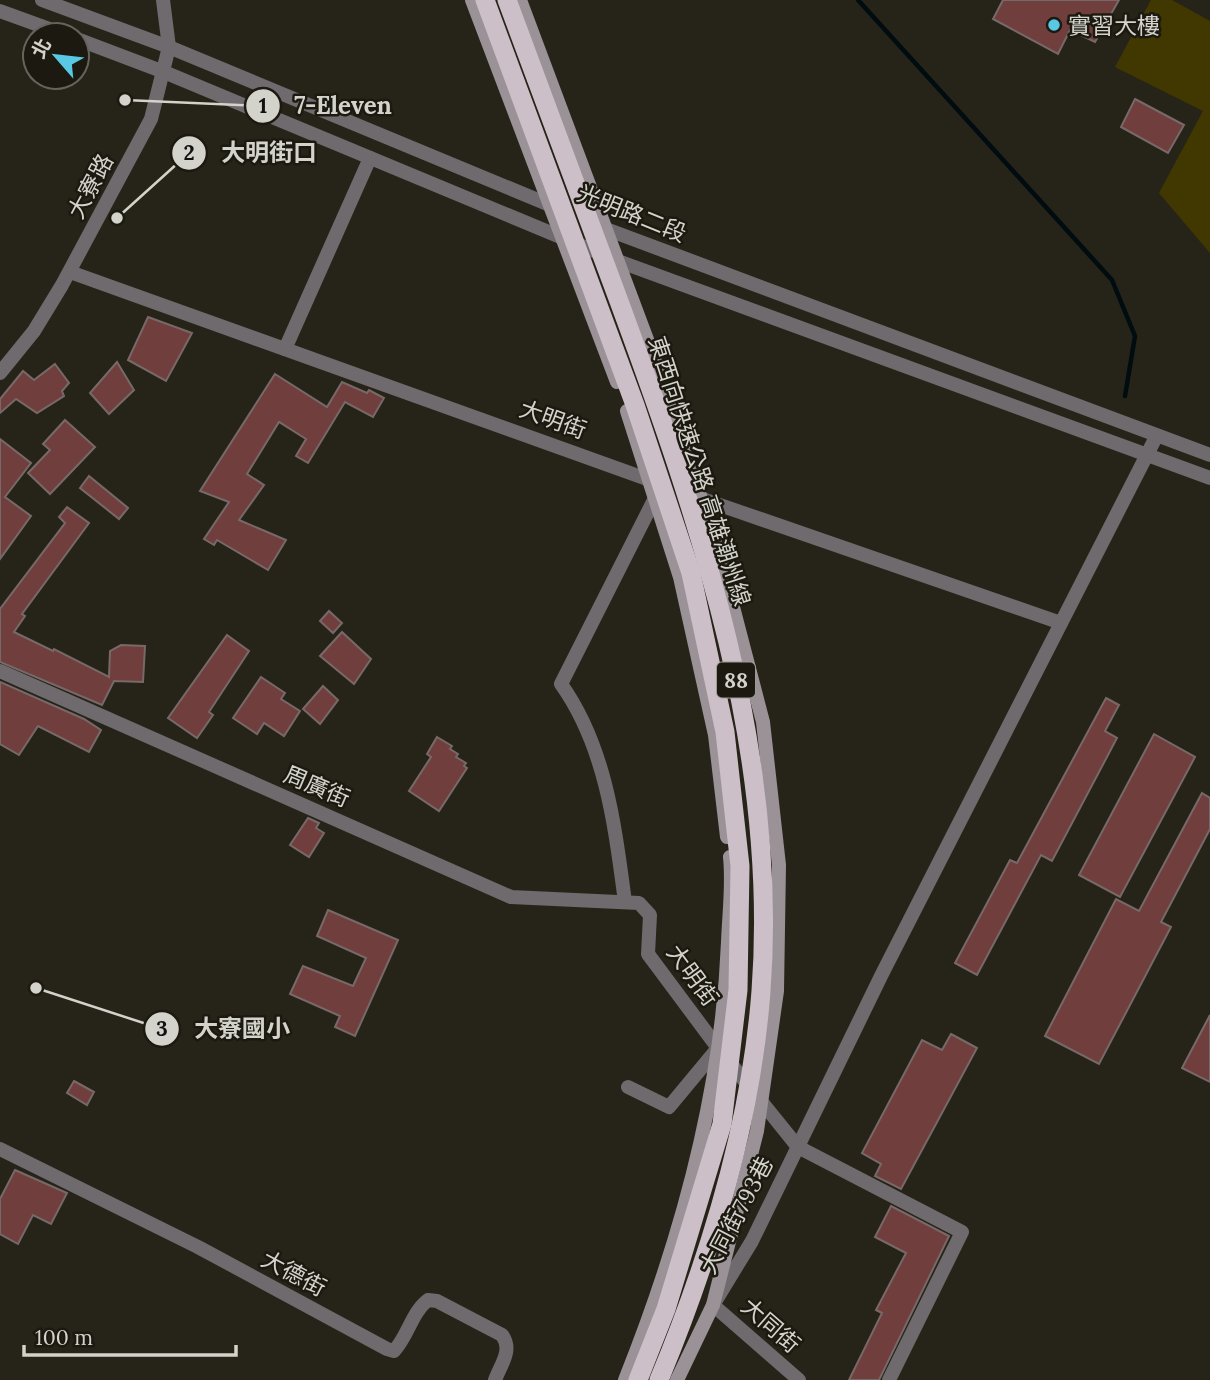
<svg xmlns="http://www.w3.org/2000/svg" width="1210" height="1380" viewBox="0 0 1210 1380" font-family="Lora,'Noto Sans TC',serif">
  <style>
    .green { fill: #413801 }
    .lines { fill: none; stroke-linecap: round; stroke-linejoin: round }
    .stream { stroke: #000c10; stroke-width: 4.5 }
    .building { fill: #713e3e; stroke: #786969; stroke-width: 2 }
    .minor { stroke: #6f6a6d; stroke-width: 14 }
    .tertiary { stroke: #6f6a6d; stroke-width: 14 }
    .secondary { stroke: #9b9298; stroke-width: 14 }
    .trunk-bridge { stroke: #ccbfc7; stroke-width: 19 }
    .poi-dot { fill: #59c8e4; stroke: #1c1a10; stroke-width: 2.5 }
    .labels { text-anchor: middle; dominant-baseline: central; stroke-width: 5; stroke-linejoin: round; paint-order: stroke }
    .shield { fill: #1c1a10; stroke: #9c9b93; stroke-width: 2 }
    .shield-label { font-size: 21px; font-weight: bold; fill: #d3d2cb }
    .poi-label { font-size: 23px; fill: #d3d2cb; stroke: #1c1a10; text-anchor: start }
    .street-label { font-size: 23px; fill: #d3d2cb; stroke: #1c1a10 }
    .leader { fill: none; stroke: #d3d2cb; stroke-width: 2.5 }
    .callout-dot { fill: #d3d2cb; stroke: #1c1a10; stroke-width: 2.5 }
    .mark-label { font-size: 21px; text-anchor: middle; font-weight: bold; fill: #111 }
    .callout-label { font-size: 24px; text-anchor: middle; font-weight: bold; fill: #d3d2cb; stroke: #1c1a10; stroke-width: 5; stroke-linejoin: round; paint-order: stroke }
  </style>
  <rect width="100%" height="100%" fill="#262419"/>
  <polygon class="green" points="1151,0 1172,0 1210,21 1210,253 1159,193 1203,111 1115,67"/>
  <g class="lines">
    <polyline class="stream" points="858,0 1112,280 1135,336 1125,396"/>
  </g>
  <g class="building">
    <polygon points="1003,0 1119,0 1095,42 1070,30 1058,54 993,19"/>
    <polygon points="1135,99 1184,125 1168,153 1121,127"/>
    <polygon points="148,317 192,333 166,381 128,360"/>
    <polygon points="117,362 134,390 109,414 90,393"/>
    <polygon points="55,364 69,383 62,391 64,396 37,413 16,399 0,413 0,399 23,371 34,380"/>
    <polygon points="275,374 327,407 342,382 367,393 369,390 384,398 373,417 345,402 308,463 296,456 306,439 279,422 247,474 264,485 239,520 286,540 268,570 217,540 214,545 204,539 229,502 200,491"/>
    <polygon points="65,420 95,447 50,494 28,473 50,450 43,444"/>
    <polygon points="0,439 31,463 5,497 31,516 0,559"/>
    <polygon points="89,476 128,508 119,519 80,488"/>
    <polygon points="67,507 89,523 22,614 25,616 14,632 53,651 54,649 109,677 110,651 121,645 145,646 143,682 114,681 102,705 0,662 0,609 65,523 59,517"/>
    <polygon points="329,611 342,623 333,633 320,621"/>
    <polygon points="342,632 371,659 354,684 320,656"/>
    <polygon points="227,635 249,651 209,712 213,715 197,738 168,718"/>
    <polygon points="261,677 285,693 281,699 300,711 284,736 264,723 257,734 233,718"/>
    <polygon points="0,682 84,719 101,730 89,752 38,726 19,755 0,744"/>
    <polygon points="323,686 338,700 320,724 303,709"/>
    <polygon points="1106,698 1119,705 1105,731 1117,738 1052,861 1041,855 977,975 955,963 1010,860 1017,863"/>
    <polygon points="1154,734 1195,757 1120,897 1079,875"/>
    <polygon points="437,737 452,746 450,749 458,754 456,757 466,763 464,766 467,768 439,811 409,791 431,757 427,754"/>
    <polygon points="1202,793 1210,798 1210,829 1161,922 1171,927 1099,1064 1045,1036 1116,899 1139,911"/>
    <polygon points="308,818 319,823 316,828 324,833 309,857 290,845"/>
    <polygon points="328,910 398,940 355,1036 335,1027 340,1016 290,994 303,966 353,986 366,958 317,936"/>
    <polygon points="1210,1015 1210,1082 1182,1068"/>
    <polygon points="951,1034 977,1048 901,1189 875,1176 881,1164 862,1153 922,1040 942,1050"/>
    <polygon points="74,1081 94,1092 87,1105 67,1093"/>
    <polygon points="15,1170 67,1193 51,1224 33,1215 18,1244 0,1234 0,1199"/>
    <polygon points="891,1206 949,1236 879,1380 849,1380 882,1313 876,1310 906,1253 875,1237"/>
  </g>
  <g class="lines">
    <g class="minor">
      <polyline points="70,272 658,483"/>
      <polyline points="285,349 370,158"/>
      <polyline points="694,496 1061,623"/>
      <polyline points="0,671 511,897 639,903 650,915 648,954 718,1048 669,1107 628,1087"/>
      <path d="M625,902c-10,-75 -19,-155 -64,-218l94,-186"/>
      <path d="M0,1149l198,98 189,102 7,2c14,-15 18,-39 34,-51l9,1 65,34c11,15 -1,29 -7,45"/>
      <polyline points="799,1380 713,1305 752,1241 882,974 1156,437"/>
    </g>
    <g class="tertiary">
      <polyline points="42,0 169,47 557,208"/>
      <polyline points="0,11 66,35"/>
      <polyline points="77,39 164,72 618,261 1210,478"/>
      <polyline points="598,226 1210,455"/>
      <polyline points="0,373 34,331 62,285 151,119 169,47 163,0"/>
      <polyline points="727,1059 798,1147 962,1232 889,1380"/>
    </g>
    <g class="secondary">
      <polyline points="472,0 617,382"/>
      <polyline points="520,0 667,393 721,561 763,722 779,865 777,991 757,1131 713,1305 677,1380"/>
      <polyline points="627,411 680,577 715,735 727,837"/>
      <path d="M625,1380c56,-140 97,-287 103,-438 1,-28 5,-57 2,-85"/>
    </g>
    <g class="trunk-bridge">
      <polyline points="485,0 635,405 691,573 725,732 740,866 738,990 722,1124 666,1309 638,1380"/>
      <path d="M507,0c38,101 75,203 113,304 81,220 159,450 141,687 -10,134 -51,266 -102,389"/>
    </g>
  </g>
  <circle class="poi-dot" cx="1054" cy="25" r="7"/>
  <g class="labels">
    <rect class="shield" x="717" y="662.5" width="38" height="35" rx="5"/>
    <g class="shield-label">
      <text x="736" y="680">88</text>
    </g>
    <g class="poi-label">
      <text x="1068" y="25">實習大樓</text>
    </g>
    <g class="street-label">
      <text transform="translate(90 186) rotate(-62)">大寮路</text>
      <text transform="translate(632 213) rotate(22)">光明路二段</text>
      <text transform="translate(553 419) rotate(20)">大明街</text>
      <text transform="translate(700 471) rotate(72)">東西向快速公路 高雄潮州線</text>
      <text transform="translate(317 786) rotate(23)">周廣街</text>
      <text transform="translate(693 975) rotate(54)">大明街</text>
      <text transform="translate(736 1215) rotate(-62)">大同街793巷</text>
      <text transform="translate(294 1273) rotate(28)">大德街</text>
      <text transform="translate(771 1325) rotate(41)">大同街</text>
    </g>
  </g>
  <path class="leader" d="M125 100L263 106M117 218L189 153M36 988L162 1029"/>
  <g class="callout-dot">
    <circle cx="125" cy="100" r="7"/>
    <circle cx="117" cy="218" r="7"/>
    <circle cx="36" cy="988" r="7"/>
    <circle cx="263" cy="106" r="18"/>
    <circle cx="189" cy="153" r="18"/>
    <circle cx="162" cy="1029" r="18"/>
  </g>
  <g class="mark-label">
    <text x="263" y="113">1</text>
    <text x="189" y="160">2</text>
    <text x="162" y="1036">3</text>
  </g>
  <g class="callout-label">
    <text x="343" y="114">7-Eleven</text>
    <text x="269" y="161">大明街口</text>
    <text x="242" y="1037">大寮國小</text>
  </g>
  <g transform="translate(56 56) rotate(298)"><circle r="33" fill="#1c1a10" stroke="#65645b" stroke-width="2"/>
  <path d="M0-5L12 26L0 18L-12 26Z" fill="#59c8e4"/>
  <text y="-10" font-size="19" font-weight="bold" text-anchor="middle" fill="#d3d2cb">北</text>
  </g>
  <path d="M24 1345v10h212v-10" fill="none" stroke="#d3d2cb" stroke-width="3.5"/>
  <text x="35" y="1345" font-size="21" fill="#d3d2cb" stroke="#1c1a10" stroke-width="5" paint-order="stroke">100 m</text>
</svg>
